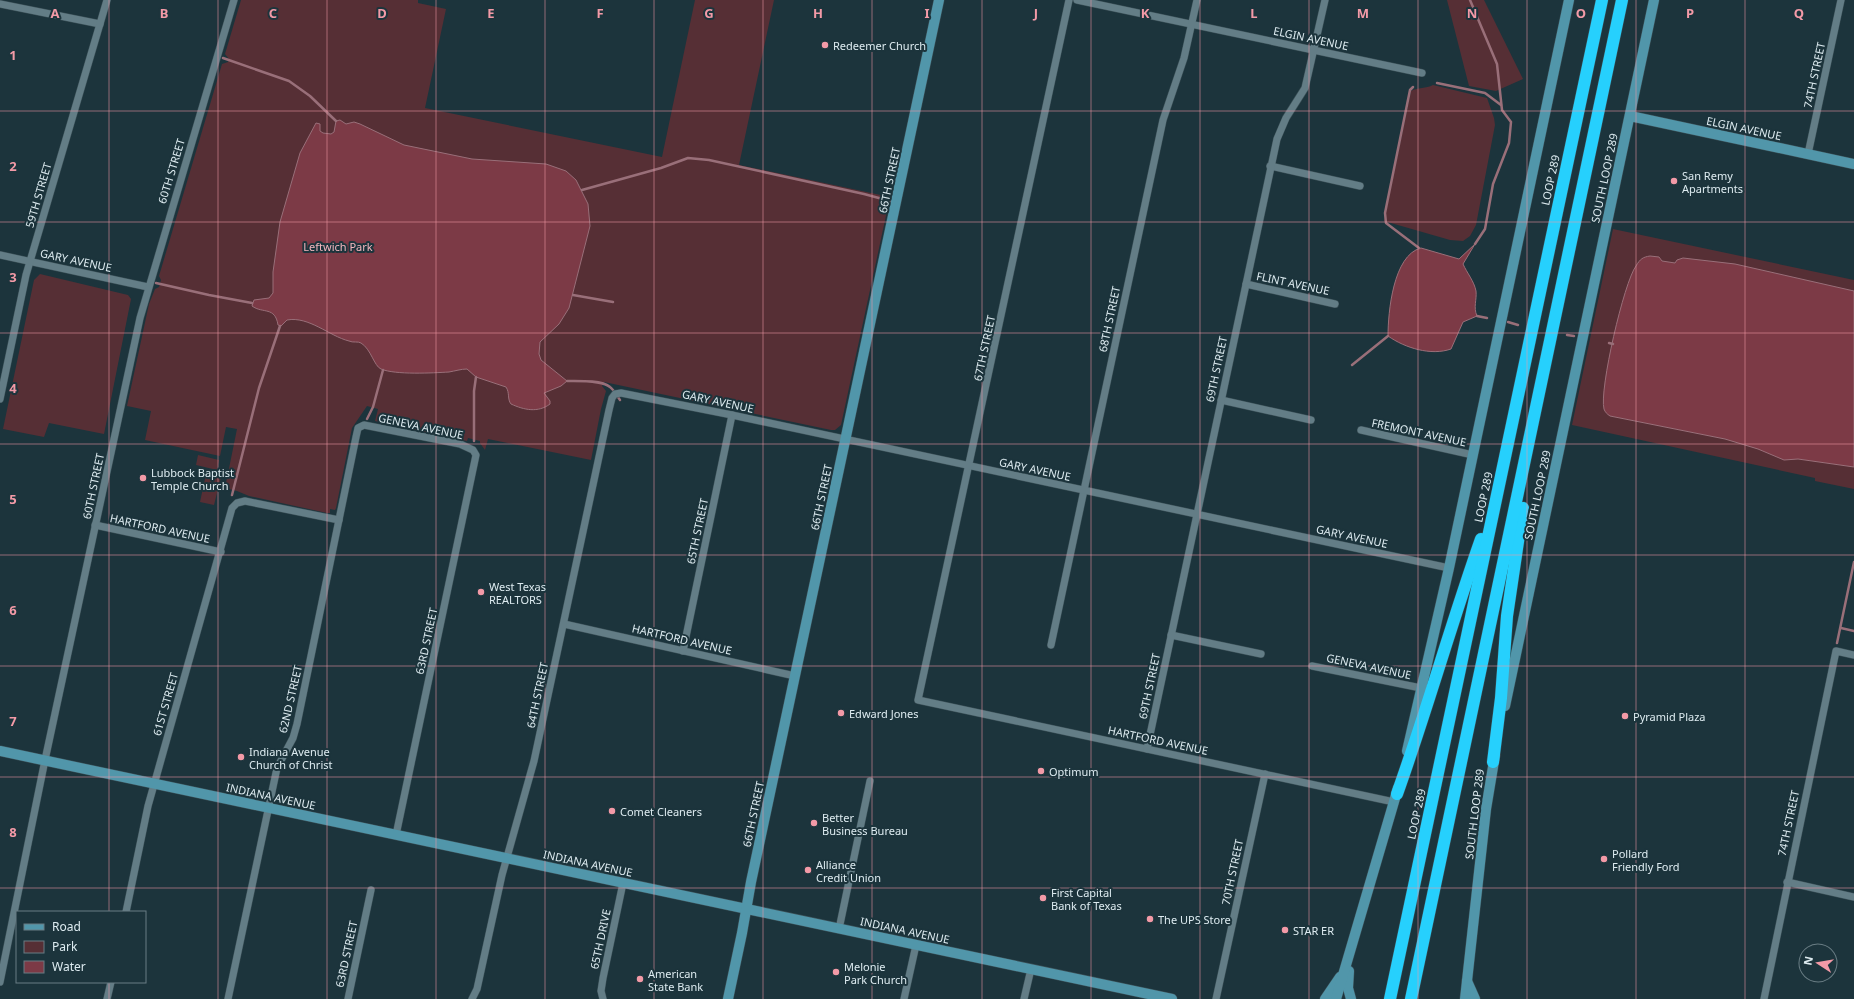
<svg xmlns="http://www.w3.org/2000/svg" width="1854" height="999" viewBox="0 0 1854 999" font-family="'Noto Sans',sans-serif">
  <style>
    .green { fill: #562f35 }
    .water { fill: #7c3a46; stroke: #996f79 }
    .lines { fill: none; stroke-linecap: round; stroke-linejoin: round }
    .stream { stroke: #996f79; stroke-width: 2.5 }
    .street-casing { stroke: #3c5158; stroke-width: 8 }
    .secondary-casing { stroke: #3c5158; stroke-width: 11 }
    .highway-casing { stroke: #3c5158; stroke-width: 13 }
    .street { stroke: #637d86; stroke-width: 7 }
    .secondary { stroke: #5196aa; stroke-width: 10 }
    .highway { stroke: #26d0fd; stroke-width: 12 }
    .grid { fill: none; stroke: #f39aa7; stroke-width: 1; stroke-opacity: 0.55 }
    .poi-dot { fill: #f39aa7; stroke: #1c343c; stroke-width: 1.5 }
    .labels { text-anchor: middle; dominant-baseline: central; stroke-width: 4; stroke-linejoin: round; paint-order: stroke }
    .street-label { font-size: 11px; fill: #ddebf0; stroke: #1c343c }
    .poi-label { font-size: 11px; fill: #ddebf0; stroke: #1c343c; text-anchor: start }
    .park-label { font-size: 11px; fill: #f4b6be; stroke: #1c343c }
    .grid-label { font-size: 13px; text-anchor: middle; font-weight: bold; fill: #f39aa7; stroke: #1c343c; stroke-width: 4; stroke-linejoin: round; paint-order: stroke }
  </style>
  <rect width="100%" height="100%" fill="#1c343c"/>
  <g class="green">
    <polygon points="241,0 418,0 418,3 446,9 425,108 662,157 695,0 774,0 739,165 890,197 841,425 835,430 831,430 604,382 602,386 606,391 601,409 591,460 488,439 485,450 480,443 480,441 468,438 467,441 375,421 378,409 367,406 352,428 336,508 335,510 330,509 330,513 327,513 249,496 237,491 225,488 237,429 226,427 220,456 145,440 151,411 127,406 149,304 155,289 159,287 161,280 159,276 222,64 228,62 229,59 225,54"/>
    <polygon points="1447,0 1484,0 1523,79 1496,91 1469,86"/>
    <path d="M1433,85l54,13 7,20 1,7 -19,100 -6,11 -7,5 -13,-1 -66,-19 27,-130c7,-4 15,-2 22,-6z"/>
    <polygon points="1613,229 1854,280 1854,489 1815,481 1815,478 1572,425"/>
    <polygon points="40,274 128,295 131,299 104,434 49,423 44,437 3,429 34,280"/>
    <polygon points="198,455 219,460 217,470 196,465"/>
    <polygon points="206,474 221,477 214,505 200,502"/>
  </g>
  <g class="water">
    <path d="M340,120l6,4 8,-2 6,2 44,21 68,14 74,5 20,7 10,9 12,24 2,22 -21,82 -10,16 -19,18 -1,12 2,6 26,21 -6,5 -17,7 6,8v3c-12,9 -26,6 -39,0 -4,-5 -1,-11 -5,-17l-30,-10 -9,-8c-6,0 -12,2 -18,3 -16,1 -54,3 -68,-3 -7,-3 -10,-20 -20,-26 -3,-2 -8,0 -12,-2 -20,-5 -40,-25 -62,-21l-6,6 -3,-1c-3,-19 -15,-11 -26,-19l2,-6 15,-2 4,-5v-21l7,-50 20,-69 16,-30 4,1v7l3,2 8,1 3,-2 2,-11z"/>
    <path d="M1475,244l-12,20c4,9 11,17 13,27 1,9 -3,16 1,25l-14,6 -12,27c-20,7 -46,-1 -63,-13 0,-23 5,-81 33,-88l38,11z"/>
    <path d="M1650,256l9,1 3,4 13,2 2,-3 6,-2 52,6 119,27v176l-56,-8 -14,1 -26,-11 -33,-10 -115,-23c-3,-2 -5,-4 -6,-7 -5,-19 20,-127 32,-143 4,-7 7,-9 14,-10z"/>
  </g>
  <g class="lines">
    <g class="stream">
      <polyline points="1470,0 1497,64 1502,110 1511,122 1509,143 1493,184 1485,229 1475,244"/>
      <polyline points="223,58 289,81 310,96 336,121"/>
      <polyline points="1437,83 1485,93 1501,105"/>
      <polyline points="1413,87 1410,90 1385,213 1386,223 1419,248"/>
      <polyline points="582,190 661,168 688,158 709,160 864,194 890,201"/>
      <polyline points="156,283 209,295 252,303"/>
      <polyline points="573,295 613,302"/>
      <polyline points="1477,316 1487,318"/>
      <polyline points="1508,322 1518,325"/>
      <polyline points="1567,335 1574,336"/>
      <polyline points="1609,343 1613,344"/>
      <polyline points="1352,365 1388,336"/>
      <path d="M567,381c11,0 35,-1 43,6 4,3 7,9 10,13"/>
      <polyline points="367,419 373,407 383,370"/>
      <polyline points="474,441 474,391 476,377"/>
      <polyline points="232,495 259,388 280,326"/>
      <polyline points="1841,628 1854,631"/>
      <polyline points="1837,643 1854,562"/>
    </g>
    <defs>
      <g id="street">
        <polyline points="1069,0 918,700 1394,802"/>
        <polyline points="1077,0 1422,73"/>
        <polyline points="0,4 100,24"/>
        <polyline points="1808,154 1841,0"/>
        <polyline points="1270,166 1360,186"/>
        <polyline points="0,255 148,287"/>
        <polyline points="1246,284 1335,304"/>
        <polyline points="0,399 26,275 107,0"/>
        <polyline points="1221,400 1311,420"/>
        <polyline points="1361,430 1473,455"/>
        <polyline points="95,525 221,552"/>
        <polyline points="564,624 795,676"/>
        <polyline points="1171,635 1261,654"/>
        <polyline points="1051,645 1163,120 1184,58 1197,0"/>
        <polyline points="683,651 732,415"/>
        <polyline points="1312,666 1421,688"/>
        <polyline points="1147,749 1277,139 1286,118 1305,88 1325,0"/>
        <polyline points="1787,882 1854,897"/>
        <polyline points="126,912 148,806 232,508 237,503 245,501 339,520"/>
        <polyline points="839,929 870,781"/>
        <polyline points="0,982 45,760 140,318 234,0"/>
        <polyline points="107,999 111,982"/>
        <polyline points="228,999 277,768 293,738 297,724 356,437 358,428 364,425 460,444 473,450 476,455 396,835"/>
        <polyline points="348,999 371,890"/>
        <polyline points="472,999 477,989 502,875 534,761 609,410 612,398 615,394 621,393 732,415 1449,568"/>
        <polyline points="603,999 601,991 603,978 623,883"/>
        <polyline points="904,999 916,945"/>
        <polyline points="1024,999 1031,969"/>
        <polyline points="1216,999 1265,774"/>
        <polyline points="1764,999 1836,651 1854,655"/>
      </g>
      <g id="secondary">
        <polyline points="1630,116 1854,164"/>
        <polyline points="1505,706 1654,0"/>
        <polyline points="0,751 1172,999"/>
        <polyline points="1407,751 1449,568 1569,0"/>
        <polyline points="1349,971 1348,988 1351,999"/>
        <polyline points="1467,981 1475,999"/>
        <polyline points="728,999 742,933 751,882 939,0"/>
        <polyline points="1325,999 1340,977"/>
        <polyline points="1336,999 1398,788"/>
        <polyline points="1465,999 1486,809 1495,755"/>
      </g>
      <g id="highway">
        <polyline points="1493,762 1501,698 1507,616 1523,508"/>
        <path d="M1397,794c30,-84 54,-170 84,-255"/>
        <polyline points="1390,999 1602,0"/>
        <polyline points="1411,999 1622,0"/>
      </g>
    </defs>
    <use href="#street" class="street-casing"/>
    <use href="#secondary" class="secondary-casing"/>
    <use href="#highway" class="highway-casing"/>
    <use href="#street" class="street"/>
    <use href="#secondary" class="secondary"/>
    <use href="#highway" class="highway"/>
  </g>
  <path class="grid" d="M109,0v912M218,0v999M327,0v999M436,0v999M545,0v999M654,0v999M763,0v999M872,0v999M982,0v999M1091,0v999M1200,0v999M1309,0v999M1418,0v999M1527,0v999M1636,0v999M1745,0v999M0,111h1854M0,222h1854M0,333h1854M0,444h1854M0,555h1854M0,666h1854M0,777h1854M0,888h1854M109,982v17"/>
  <g class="poi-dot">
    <circle cx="825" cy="45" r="4"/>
    <circle cx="1674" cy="181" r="4"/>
    <circle cx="143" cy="478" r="4"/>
    <circle cx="481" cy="592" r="4"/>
    <circle cx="841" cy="713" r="4"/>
    <circle cx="1625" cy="716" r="4"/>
    <circle cx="241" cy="757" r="4"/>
    <circle cx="1041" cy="771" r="4"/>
    <circle cx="612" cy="811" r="4"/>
    <circle cx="814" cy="823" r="4"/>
    <circle cx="1604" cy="859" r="4"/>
    <circle cx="808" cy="870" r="4"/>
    <circle cx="1043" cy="898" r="4"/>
    <circle cx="1150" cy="919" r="4"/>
    <circle cx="1285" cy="930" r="4"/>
    <circle cx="836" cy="972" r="4"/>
    <circle cx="640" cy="979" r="4"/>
  </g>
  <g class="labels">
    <g class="street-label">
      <text transform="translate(1311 38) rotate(12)">ELGIN AVENUE</text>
      <text transform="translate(1814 75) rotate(-78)">74TH STREET</text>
      <text transform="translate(1744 128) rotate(12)">ELGIN AVENUE</text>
      <text transform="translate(171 171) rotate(-73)">60TH STREET</text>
      <text transform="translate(1604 178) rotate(-78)">SOUTH LOOP 289</text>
      <text transform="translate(889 180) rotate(-78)">66TH STREET</text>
      <text transform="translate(1550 180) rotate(-78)">LOOP 289</text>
      <text transform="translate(38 195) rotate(-74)">59TH STREET</text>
      <text transform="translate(76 260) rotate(12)">GARY AVENUE</text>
      <text transform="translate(1293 283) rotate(12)">FLINT AVENUE</text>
      <text transform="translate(1109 319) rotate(-78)">68TH STREET</text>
      <text transform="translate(984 348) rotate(-78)">67TH STREET</text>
      <text transform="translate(1216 369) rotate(-78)">69TH STREET</text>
      <text transform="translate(718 401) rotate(12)">GARY AVENUE</text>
      <text transform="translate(421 426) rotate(12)">GENEVA AVENUE</text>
      <text transform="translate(1419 432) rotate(12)">FREMONT AVENUE</text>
      <text transform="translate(1035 469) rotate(12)">GARY AVENUE</text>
      <text transform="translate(93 486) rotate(-78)">60TH STREET</text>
      <text transform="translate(1537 495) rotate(-78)">SOUTH LOOP 289</text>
      <text transform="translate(821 497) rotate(-78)">66TH STREET</text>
      <text transform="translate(1483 497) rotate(-78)">LOOP 289</text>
      <text transform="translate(160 528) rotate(12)">HARTFORD AVENUE</text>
      <text transform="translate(697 531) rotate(-78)">65TH STREET</text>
      <text transform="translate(1352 536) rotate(12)">GARY AVENUE</text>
      <text transform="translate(682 639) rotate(13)">HARTFORD AVENUE</text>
      <text transform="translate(426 641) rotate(-78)">63RD STREET</text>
      <text transform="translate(1369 666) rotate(12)">GENEVA AVENUE</text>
      <text transform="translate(1149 686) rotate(-78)">69TH STREET</text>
      <text transform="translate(537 695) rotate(-78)">64TH STREET</text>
      <text transform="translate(290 699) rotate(-77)">62ND STREET</text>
      <text transform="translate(165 704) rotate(-74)">61ST STREET</text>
      <text transform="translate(1158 740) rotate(12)">HARTFORD AVENUE</text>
      <text transform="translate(271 796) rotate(12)">INDIANA AVENUE</text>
      <text transform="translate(753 814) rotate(-78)">66TH STREET</text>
      <text transform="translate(1416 814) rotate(-78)">LOOP 289</text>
      <text transform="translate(1474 814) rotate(-83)">SOUTH LOOP 289</text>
      <text transform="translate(1788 823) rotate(-78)">74TH STREET</text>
      <text transform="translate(588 863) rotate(12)">INDIANA AVENUE</text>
      <text transform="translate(1232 872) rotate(-78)">70TH STREET</text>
      <text transform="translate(905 930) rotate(12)">INDIANA AVENUE</text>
      <text transform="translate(600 939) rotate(-78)">65TH DRIVE</text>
      <text transform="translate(346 954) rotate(-78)">63RD STREET</text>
    </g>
    <g class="poi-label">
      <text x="833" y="45">Redeemer Church</text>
      <text x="1682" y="175">San Remy<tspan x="1682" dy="13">Apartments</tspan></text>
      <text x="151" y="472">Lubbock Baptist<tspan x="151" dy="13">Temple Church</tspan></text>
      <text x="489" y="586">West Texas<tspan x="489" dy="13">REALTORS</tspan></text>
      <text x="849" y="713">Edward Jones</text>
      <text x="1633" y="716">Pyramid Plaza</text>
      <text x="249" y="751">Indiana Avenue<tspan x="249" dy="13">Church of Christ</tspan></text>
      <text x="1049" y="771">Optimum</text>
      <text x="620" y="811">Comet Cleaners</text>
      <text x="822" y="817">Better<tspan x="822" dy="13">Business Bureau</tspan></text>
      <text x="1612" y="853">Pollard<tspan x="1612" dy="13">Friendly Ford</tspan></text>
      <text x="816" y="864">Alliance<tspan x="816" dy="13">Credit Union</tspan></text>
      <text x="1051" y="892">First Capital<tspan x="1051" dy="13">Bank of Texas</tspan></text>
      <text x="1158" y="919">The UPS Store</text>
      <text x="1293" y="930">STAR ER</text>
      <text x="844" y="966">Melonie<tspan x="844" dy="13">Park Church</tspan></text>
      <text x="648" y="973">American<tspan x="648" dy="13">State Bank</tspan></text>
    </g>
    <g class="park-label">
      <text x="338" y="246">Leftwich Park</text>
    </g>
  </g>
  <g class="grid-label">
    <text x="55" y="18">A</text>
    <text x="164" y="18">B</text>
    <text x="273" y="18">C</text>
    <text x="382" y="18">D</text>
    <text x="491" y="18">E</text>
    <text x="600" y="18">F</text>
    <text x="709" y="18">G</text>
    <text x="818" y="18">H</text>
    <text x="927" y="18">I</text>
    <text x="1036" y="18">J</text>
    <text x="1145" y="18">K</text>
    <text x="1254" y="18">L</text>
    <text x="1363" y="18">M</text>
    <text x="1472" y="18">N</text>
    <text x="1581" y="18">O</text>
    <text x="1690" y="18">P</text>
    <text x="1799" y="18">Q</text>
    <text x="13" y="60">1</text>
    <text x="13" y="171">2</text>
    <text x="13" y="282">3</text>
    <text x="13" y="393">4</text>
    <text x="13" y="504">5</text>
    <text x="13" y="615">6</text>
    <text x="13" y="726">7</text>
    <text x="13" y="837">8</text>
  </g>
  <rect x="16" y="911" width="130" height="72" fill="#1c343c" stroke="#697d84"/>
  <rect x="24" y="924" width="20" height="6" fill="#5196aa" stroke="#697d84"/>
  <text x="52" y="931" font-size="12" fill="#ddebf0">Road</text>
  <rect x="24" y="941" width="20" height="12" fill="#562f35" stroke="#697d84"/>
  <text x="52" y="951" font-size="12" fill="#ddebf0">Park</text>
  <rect x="24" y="961" width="20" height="12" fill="#7c3a46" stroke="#697d84"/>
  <text x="52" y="971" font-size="12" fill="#ddebf0">Water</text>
  <g transform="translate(1818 963) rotate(282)"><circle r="19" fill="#1c343c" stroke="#697d84"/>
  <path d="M0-3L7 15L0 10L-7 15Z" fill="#f39aa7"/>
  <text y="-6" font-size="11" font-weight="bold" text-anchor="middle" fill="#ddebf0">N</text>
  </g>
</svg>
